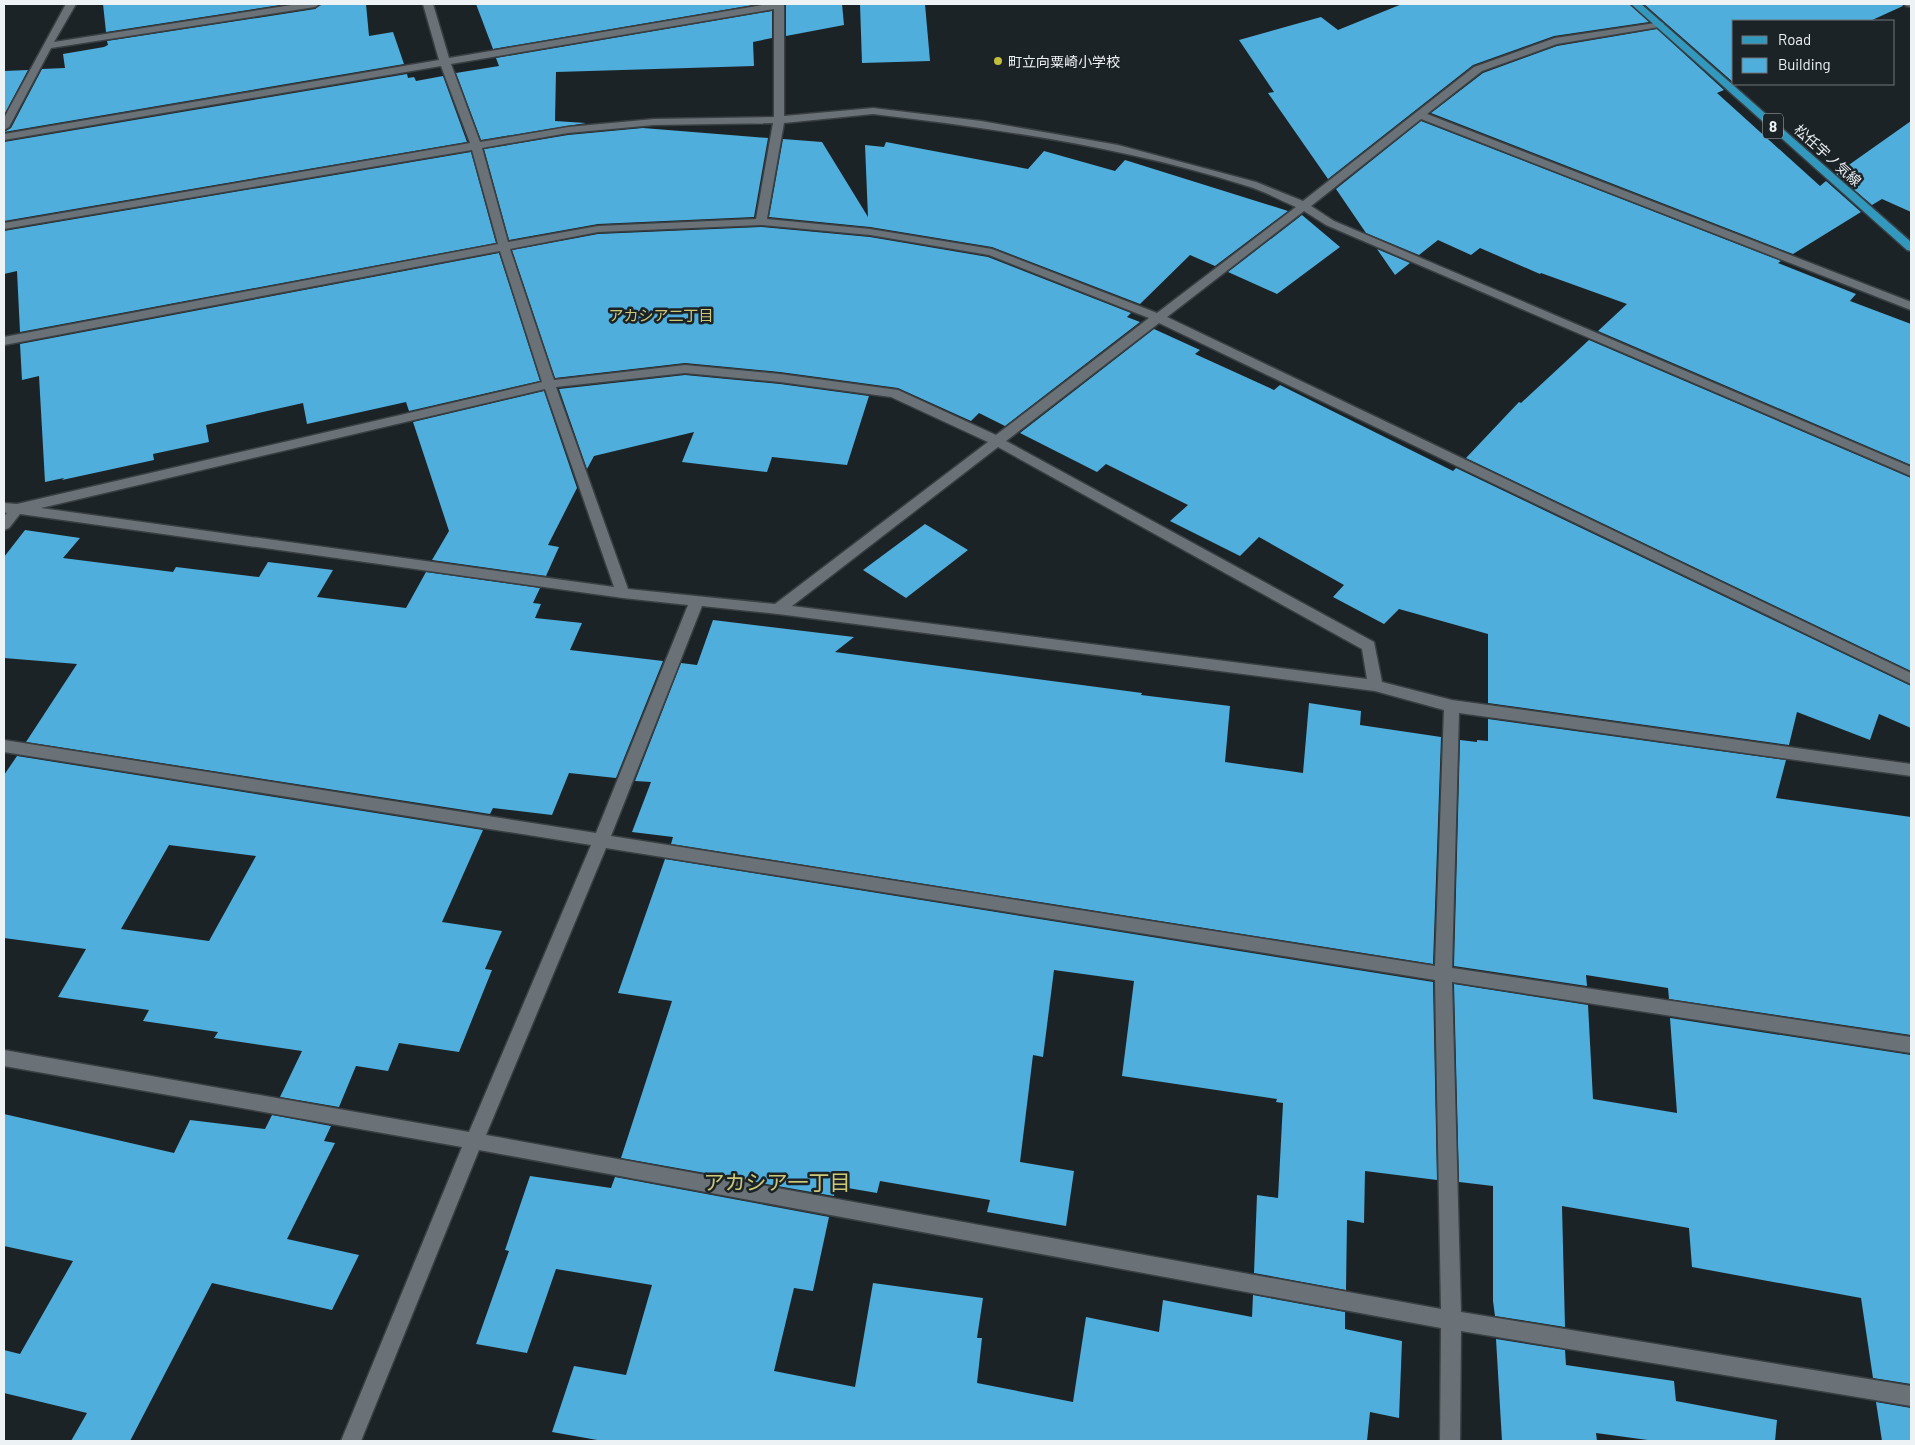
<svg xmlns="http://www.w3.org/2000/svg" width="1915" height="1445" viewBox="0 0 1915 1445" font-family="Barlow,'Noto Sans JP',sans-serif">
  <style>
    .building { fill: #4faedb; fill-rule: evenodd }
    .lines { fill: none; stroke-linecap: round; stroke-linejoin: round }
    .street-casing { stroke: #393f42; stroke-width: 3 }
    .primary-casing { stroke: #393f42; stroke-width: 3 }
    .street { fill: #6a7277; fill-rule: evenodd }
    .primary { fill: #3398bd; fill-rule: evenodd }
    .poi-dot { fill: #c3bd3e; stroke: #1c2327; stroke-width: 2 }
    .labels { text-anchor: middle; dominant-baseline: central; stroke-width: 5; stroke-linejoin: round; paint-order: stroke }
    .far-poi-label { font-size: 14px; fill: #edf2f5; stroke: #1c2327; text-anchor: start }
    .far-street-label { font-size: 14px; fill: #edf2f5; stroke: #1c2327 }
    .shield { fill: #1c2327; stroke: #aeb4b7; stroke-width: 1 }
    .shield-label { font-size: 15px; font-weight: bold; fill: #edf2f5 }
    .far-neighbourhood-label { font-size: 15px; fill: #cbc87a; stroke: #1c2327 }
    .near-neighbourhood-label { font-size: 21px; fill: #cbc87a; stroke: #1c2327 }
  </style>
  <rect width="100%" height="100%" fill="#1c2327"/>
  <g class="building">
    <polygon points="103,4 287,4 106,32"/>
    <polygon points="322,4 366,4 369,36 393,32 404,64 4,132 11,128 42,69 65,68 63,54 104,47 108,45 107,41 315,9"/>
    <polygon points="476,4 759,4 493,49"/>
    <polygon points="786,4 842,4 844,25 786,36"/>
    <polygon points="860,4 925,4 930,61 862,63"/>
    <polygon points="1402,4 1629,4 1649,22 1554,36 1473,65 1328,179 1268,93 1274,92 1239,40 1321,17 1338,30"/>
    <polygon points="1644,4 1902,4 1903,6 1870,21 1734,21 1734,83"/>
    <polygon points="772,11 772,38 753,42 754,66 556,72 555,121 586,123 481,140 456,73 499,66 496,58"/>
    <polygon points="1657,29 1724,90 1717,93 1820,186 1826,181 1861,212 1793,254 1431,113 1483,73 1557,46"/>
    <polygon points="28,70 4,115 4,71"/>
    <polygon points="407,74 408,78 414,77 416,81 443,76 467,142 4,221 4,142"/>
    <polygon points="1421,121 1781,261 1778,263 1856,294 1850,301 1911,324 1911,465 1598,331 1627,304 1541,273 1540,274 1480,248 1471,255 1438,240 1419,255 1366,233 1336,189"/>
    <polygon points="1911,121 1911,212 1882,199 1872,205 1836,174"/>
    <polygon points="643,128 768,138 754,217 598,224 509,240 484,149 568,135"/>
    <polygon points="783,139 822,142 868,217 865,145 884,147 886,142 1028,169 1044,151 1115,171 1125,160 1288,211 1215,266 1190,255 1140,304 992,247 870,227 769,217"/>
    <polygon points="471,152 496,243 20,332 17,271 4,274 4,231"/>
    <polygon points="1302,215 1340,247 1277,294 1228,272"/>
    <polygon points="761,227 870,237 988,257 1131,313 1127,317 1140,322 1005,426 979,413 971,421 898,388 780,372 685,363 555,378 512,250 598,234"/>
    <polygon points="1377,249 1410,263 1395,275"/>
    <polygon points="499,253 540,381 409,411 406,402 307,424 303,403 206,425 209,442 153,454 154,460 62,480 64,478 45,482 39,376 22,380 20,344"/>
    <polygon points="1154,329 1200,350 1195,354 1274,390 1280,385 1453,471 1456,468 1911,686 1911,728 1879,714 1870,740 1797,712 1789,745 1488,703 1488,634 1399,609 1384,624 1333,597 1344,585 1259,537 1240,556 1170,521 1188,505 1106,464 1097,472 1020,433"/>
    <polygon points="1589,340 1911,478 1911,671 1466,458 1519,402 1521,403"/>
    <polygon points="685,375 780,384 869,396 847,465 772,457 767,472 682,462 694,432 594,456 587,469 559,389"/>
    <polygon points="544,391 577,488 548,545 559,547 546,576 432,560 449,531 413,422"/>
    <polygon points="925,524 968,550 906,598 863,570"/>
    <polygon points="25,530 80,538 63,558 173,572 176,567 259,577 268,562 333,570 317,597 406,608 426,572 540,588 533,603 541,604 535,618 582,623 570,650 663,661 616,778 569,773 552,815 493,808 490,814 26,742 77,664 4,658 4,557"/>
    <polygon points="713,620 854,637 835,652 1142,693 1141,695 1230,706 1225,762 1303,773 1309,703 1361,711 1360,725 1441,737 1433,964 671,844 673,837 632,832 651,782 635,781 681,663 697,665"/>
    <polygon points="1488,719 1786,760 1776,798 1911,817 1911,1035 1669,999 1668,988 1586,975 1587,986 1454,966 1460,740 1477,742 1477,740 1488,741"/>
    <path d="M17,756l466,74 -41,92 60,9 -17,38 7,1 -33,82 -60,-9 -11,28 -32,-5 -17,41 -59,-10 22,-46 -88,-13 4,-6 -75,-11 6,-11 -91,-13 28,-48 -82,-11v-163zM169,845l87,11 -47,85 -88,-12z"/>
    <polygon points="665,859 1433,982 1437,1180 1365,1171 1364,1223 1347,1220 1346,1290 1254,1273 1257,1195 1278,1198 1283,1103 1276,1102 1277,1099 1122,1076 1134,981 1054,970 1043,1057 1033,1055 1020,1162 1074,1171 1066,1226 987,1212 990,1200 880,1181 877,1193 836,1186 834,1196 621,1158 672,1001 618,993"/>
    <polygon points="1454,984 1588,1005 1593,1099 1677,1113 1670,1018 1911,1055 1911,1384 1873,1378 1861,1298 1692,1267 1689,1228 1562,1206 1565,1327 1495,1316 1493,1301 1493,1186 1459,1182"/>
    <polygon points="4,1114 174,1153 190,1120 265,1129 272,1115 331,1126 324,1141 335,1143 287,1239 359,1255 332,1310 212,1283 130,1441 71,1441 87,1413 4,1393 4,1350 20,1354 73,1261 4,1246"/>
    <polygon points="530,1176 611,1188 615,1177 829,1217 813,1291 794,1288 774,1371 855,1387 873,1283 983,1298 977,1338 982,1338 977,1383 1073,1402 1086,1317 1159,1332 1163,1300 1252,1317 1253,1295 1345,1312 1345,1329 1402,1341 1399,1418 1370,1412 1367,1441 603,1441 552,1432 574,1366 626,1375 652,1285 556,1269 527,1353 476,1344 509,1251 505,1250"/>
    <polygon points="1496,1339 1565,1350 1566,1365 1674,1381 1676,1401 1777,1420 1775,1441 1655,1441 1596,1433 1597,1441 1502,1441"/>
    <polygon points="1876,1402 1911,1408 1911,1441 1882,1441"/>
  </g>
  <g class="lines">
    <defs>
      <g id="street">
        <polygon points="66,4 76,4 54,42 298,4 320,4 315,7 51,48 9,127 4,130 4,118"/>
        <path d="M423,4h10l16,54 320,-54h15v112l89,-8 108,13 137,24 138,37 47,19 171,-134 81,-29 107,-16 2,2 -5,3 -102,17 -75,27 -55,43 484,188v8l-490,-191 -110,87 23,15 577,246v9l-585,-251 -22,-14 -137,106 744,356v11l-752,-361 -153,118 368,201 8,40 70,18 459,64v12l-452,-63 -7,255 459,69v16l-459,-71 9,330 450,74v20l-450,-75 -1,110h-20l1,-113 -962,-178 -118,291h-20l121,-294 -458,-81v-16l465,82 122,-287 -587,-93v-12l592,93 92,-228 -65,-7 -603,-84 -11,14 -5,2v-14l3,-3 -3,-1v-9l13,1 525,-122 -42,-131 -496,94v-8l494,-93 -26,-94 -468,79v-6l466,-80 -29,-77 -437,74v-6l435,-74zM774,9v108l-120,2 -86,8 -88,15 -29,-78zM873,114c126,15 252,33 374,72 17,5 33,14 49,21l-139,106 -165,-64 -122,-20 -103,-10 17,-96zM773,123l-17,96 -158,7 -90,16 -26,-94 86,-15 86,-8zM761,225l109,10 119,20 160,63 -153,117 -98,-45 -118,-16 -95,-9 -131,15 -44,-131 88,-17zM685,373l95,9 111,15 97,45 -213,162 -147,-15 -72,-202zM545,389l69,198 -573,-79zM998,447l364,202 5,30 -575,-73zM702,606l76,8 597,77 69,19 -9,256 -824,-130zM606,848l829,132 6,329 -955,-174z"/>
        <polygon points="1904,4 1911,4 1911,7 1906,6"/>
      </g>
      <polygon id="primary" points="1631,4 1641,4 1911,242 1911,251 1907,250"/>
    </defs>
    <use href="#street" class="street-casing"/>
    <use href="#primary" class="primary-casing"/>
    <use href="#street" class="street"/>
    <use href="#primary" class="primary"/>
  </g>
  <circle class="poi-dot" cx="998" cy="61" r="5"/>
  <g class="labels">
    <g class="far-poi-label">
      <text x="1008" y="61">町立向粟崎小学校</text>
    </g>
    <g class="far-street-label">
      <text transform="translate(1828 155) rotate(42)">松任宇ノ気線</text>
    </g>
    <rect class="shield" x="1763" y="113.5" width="20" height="25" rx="4"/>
    <g class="shield-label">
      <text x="1773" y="126">8</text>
    </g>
    <g class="far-neighbourhood-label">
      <text x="661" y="315">アカシア二丁目</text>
    </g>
    <g class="near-neighbourhood-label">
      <text x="777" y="1181">アカシア一丁目</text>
    </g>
  </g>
  <rect width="1915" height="1445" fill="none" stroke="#edf2f5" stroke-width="10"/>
  <rect x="1732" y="20" width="162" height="65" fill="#1c2327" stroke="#707679"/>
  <rect x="1742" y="36" width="25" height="8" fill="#3398bd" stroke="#707679"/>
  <text x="1778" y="45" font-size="15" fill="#edf2f5">Road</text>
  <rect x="1742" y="58" width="25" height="15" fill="#4faedb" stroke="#707679"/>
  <text x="1778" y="70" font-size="15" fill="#edf2f5">Building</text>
</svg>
